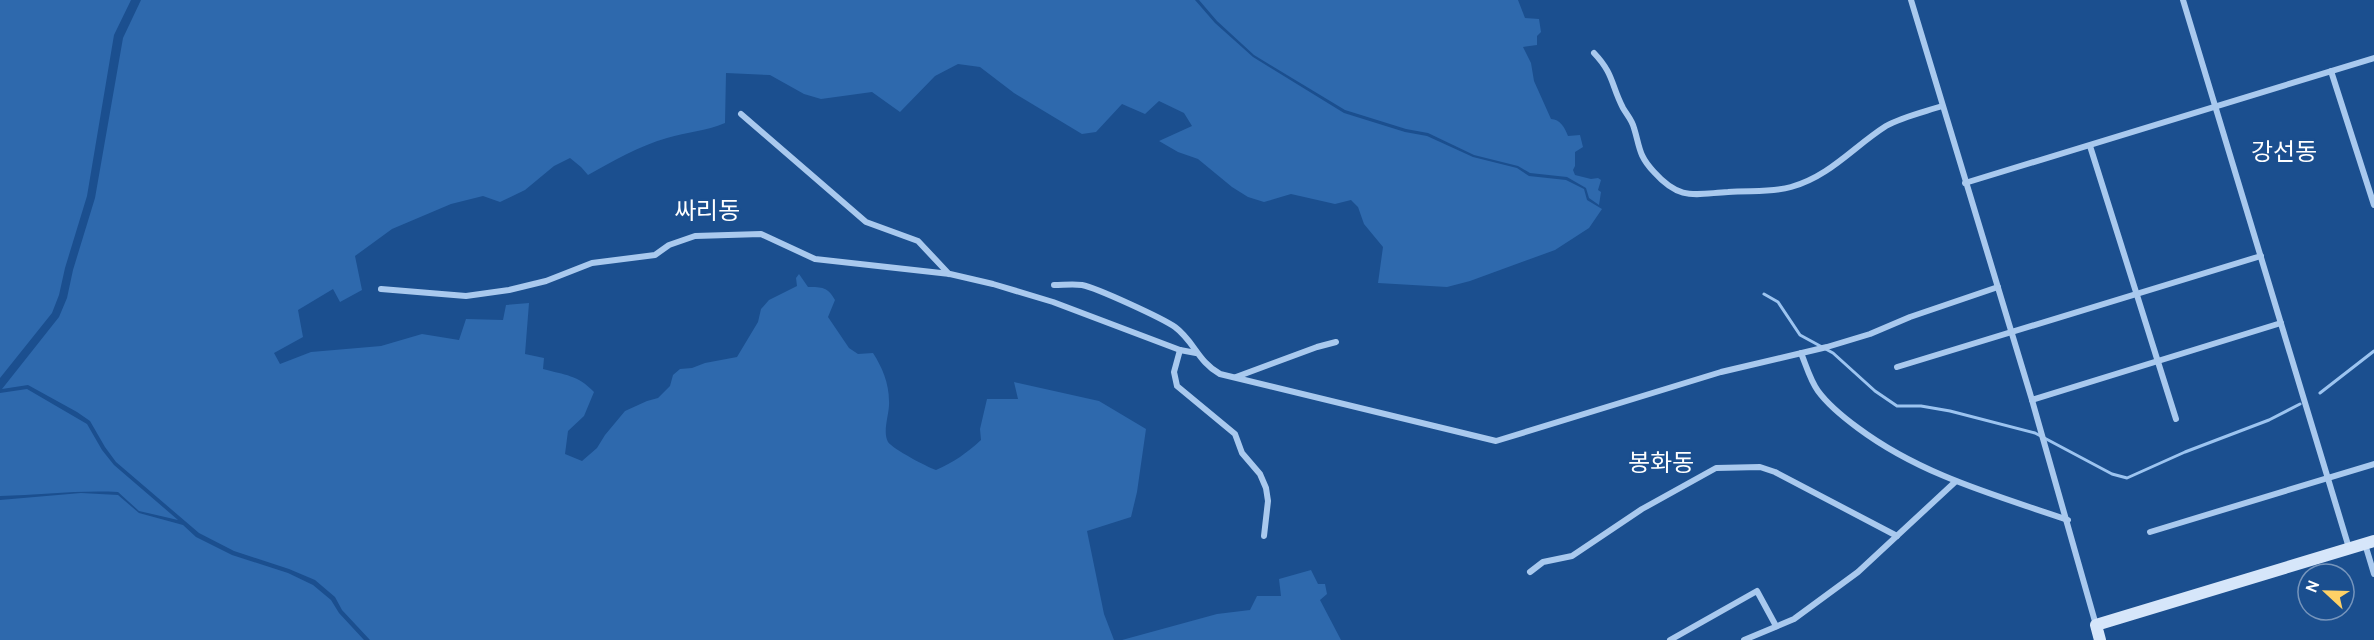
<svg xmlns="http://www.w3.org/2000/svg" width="2374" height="640" viewBox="0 0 2374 640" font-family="Cabin,'Noto Sans KR',sans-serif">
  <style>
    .green { fill: #2e69ad }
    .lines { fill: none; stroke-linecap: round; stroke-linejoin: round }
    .stream { stroke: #9cc4f0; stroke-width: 3 }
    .street { stroke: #a9c9ee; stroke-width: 6 }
    .secondary { stroke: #d6e6fa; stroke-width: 12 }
    .labels { text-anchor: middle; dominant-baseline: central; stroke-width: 4.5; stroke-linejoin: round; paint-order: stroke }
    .quarter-label { font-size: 24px; fill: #fff; stroke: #1b4f8f }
  </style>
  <rect width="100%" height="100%" fill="#1b4f8f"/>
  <g class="green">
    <polygon points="0,0 131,0 114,35 87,196 65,268 59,295 52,313 0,378"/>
    <path d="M141,0h1054l20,23 38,34 91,56 61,19 22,4 46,21 44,11 12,8 37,4 18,9 3,11 15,9 -13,19 -34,22 -85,31 -23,6 -69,-4 5,-36 -19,-23 -6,-17 -7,-7 -16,4 -44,-10 -27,8 -16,-5 -16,-10 -34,-28 -20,-7 -19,-11 33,-15 -8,-13 -25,-12 -14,13 -23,-10 -26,28 -14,2 -68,-41 -34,-26 -22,-3 -23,12 -35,36 -28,-20 -51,7 -17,-5 -34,-19 -44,-2 -1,50c-19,8 -38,9 -58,15 -28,8 -54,23 -79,37l-7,-8 -11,-9 -16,8 -29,24 -25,12 -17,-6 -32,8 -59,25 -37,27 7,34 -22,12 -7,-13 -35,21 5,27 -29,16 6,11 31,-12 70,-6 41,-12 37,6 7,-21 37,1 3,-15 23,-2 -4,51 19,4 -1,11c22,6 35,6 51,23l-10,24 -16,15 -3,23 17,7 15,-13 8,-13 20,-24 22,-10 11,-3 12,-12 3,-11 7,-6 12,-1 13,-5 32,-6 21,-35 3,-13 8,-9 28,-14 -1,-8 3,-4 9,13c14,0 20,0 27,13l-7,17 21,31 9,6 15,-1c9,14 16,30 16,48 1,12 -7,30 -1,41 5,7 39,25 48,28 18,-8 31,-17 45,-30l-1,-11 7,-30h31l-4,-17 85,19 47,28 -9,63 -6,25 -44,14 17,83 10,26h-744l-28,-30 -7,-13 -20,-17 -26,-11 -55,-18 -35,-18 -83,-71 -11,-15 -15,-26 -13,-9 -49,-27 -26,4 57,-72 8,-19 6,-28 22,-72 28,-160z"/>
    <path d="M1199,0h319l7,18 14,1 2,13 -4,4v9l-14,2 8,16 3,18 17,38c9,0 14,9 17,17l12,-1 3,12 -8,5v14l-2,4 2,5 16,4 7,-1 3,2 -3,10 3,2 -2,13 -10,-7 -3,-10 -19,-11 -37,-4 -12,-7 -44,-11 -46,-22 -22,-4 -61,-19 -91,-55 -37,-34z"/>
    <path d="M27,389l60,35 15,26 12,15 64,55 -39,-9 -21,-19c-40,-2 -78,3 -118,4v-103z"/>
    <polygon points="81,493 118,495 139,513 183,525 196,537 232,555 288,573 313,585 331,600 339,613 364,640 0,640 0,500"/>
    <polygon points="1311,570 1318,584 1325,584 1327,594 1320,600 1341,640 1122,640 1217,614 1250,610 1257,596 1281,596 1279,579"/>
  </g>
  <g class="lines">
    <g class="stream">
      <polyline points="1764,294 1778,302 1800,335 1833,353 1875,391 1897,406 1921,406 1950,411 2035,433 2112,474 2127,478 2185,452 2269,420 2300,404"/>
      <polyline points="2320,393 2374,351"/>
    </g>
    <g class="street">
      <polyline points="1911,0 2032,400 2096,625"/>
      <polyline points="2183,0 2349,548"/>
      <path d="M1594,53c20,21 17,32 29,55 4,7 9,12 11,20 6,19 4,27 20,44 26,29 40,22 74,20 21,-2 43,1 63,-5 39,-11 62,-40 95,-61 16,-9 38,-14 56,-20"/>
      <polyline points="2331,71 2374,205"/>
      <polyline points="741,114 866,222 918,241 949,274"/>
      <polyline points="2090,146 2176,419"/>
      <polyline points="1965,183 2374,58"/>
      <path d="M1054,285c9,0 19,-1 28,0 15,3 80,33 93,42 19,14 23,35 45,47l276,67 225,-69 106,-25 43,-13 40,-17 88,-30"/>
      <polyline points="381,289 466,296 509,290 546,281 592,263 655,255 669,245 695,236 761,234 815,259 950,274 993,284 1053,302 1180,350 1196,353"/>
      <polyline points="1180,350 1174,372 1177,386 1235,434 1242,453 1260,474 1266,488 1268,501 1264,536"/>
      <path d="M1801,353c5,12 9,27 17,38 11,15 25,26 40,37 63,47 137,67 210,92"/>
      <polyline points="1897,367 2261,256"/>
      <polyline points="1236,377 1317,347 1336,342"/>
      <polyline points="2032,400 2281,323"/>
      <polyline points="2150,532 2374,464"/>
      <polyline points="2365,544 2374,574"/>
      <polyline points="1530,572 1543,562 1572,556 1642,509 1716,468 1760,467 1775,472 1897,536"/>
      <polyline points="1670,640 1757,591 1776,626"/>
      <polyline points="1744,640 1794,619 1858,572 1955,482"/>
    </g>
    <polyline class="secondary" points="2100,640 2096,625 2374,541"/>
  </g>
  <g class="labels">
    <g class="quarter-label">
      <text x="2284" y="151">강선동</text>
      <text x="707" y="210">싸리동</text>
      <text x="1661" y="462">봉화동</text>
    </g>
  </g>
  <g transform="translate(2326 592) rotate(292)"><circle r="28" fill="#1b4f8f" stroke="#7695bc" stroke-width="1.5"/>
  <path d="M0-4.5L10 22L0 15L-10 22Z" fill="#ffd166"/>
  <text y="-9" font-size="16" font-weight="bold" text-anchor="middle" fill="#ffffff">N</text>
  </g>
</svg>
